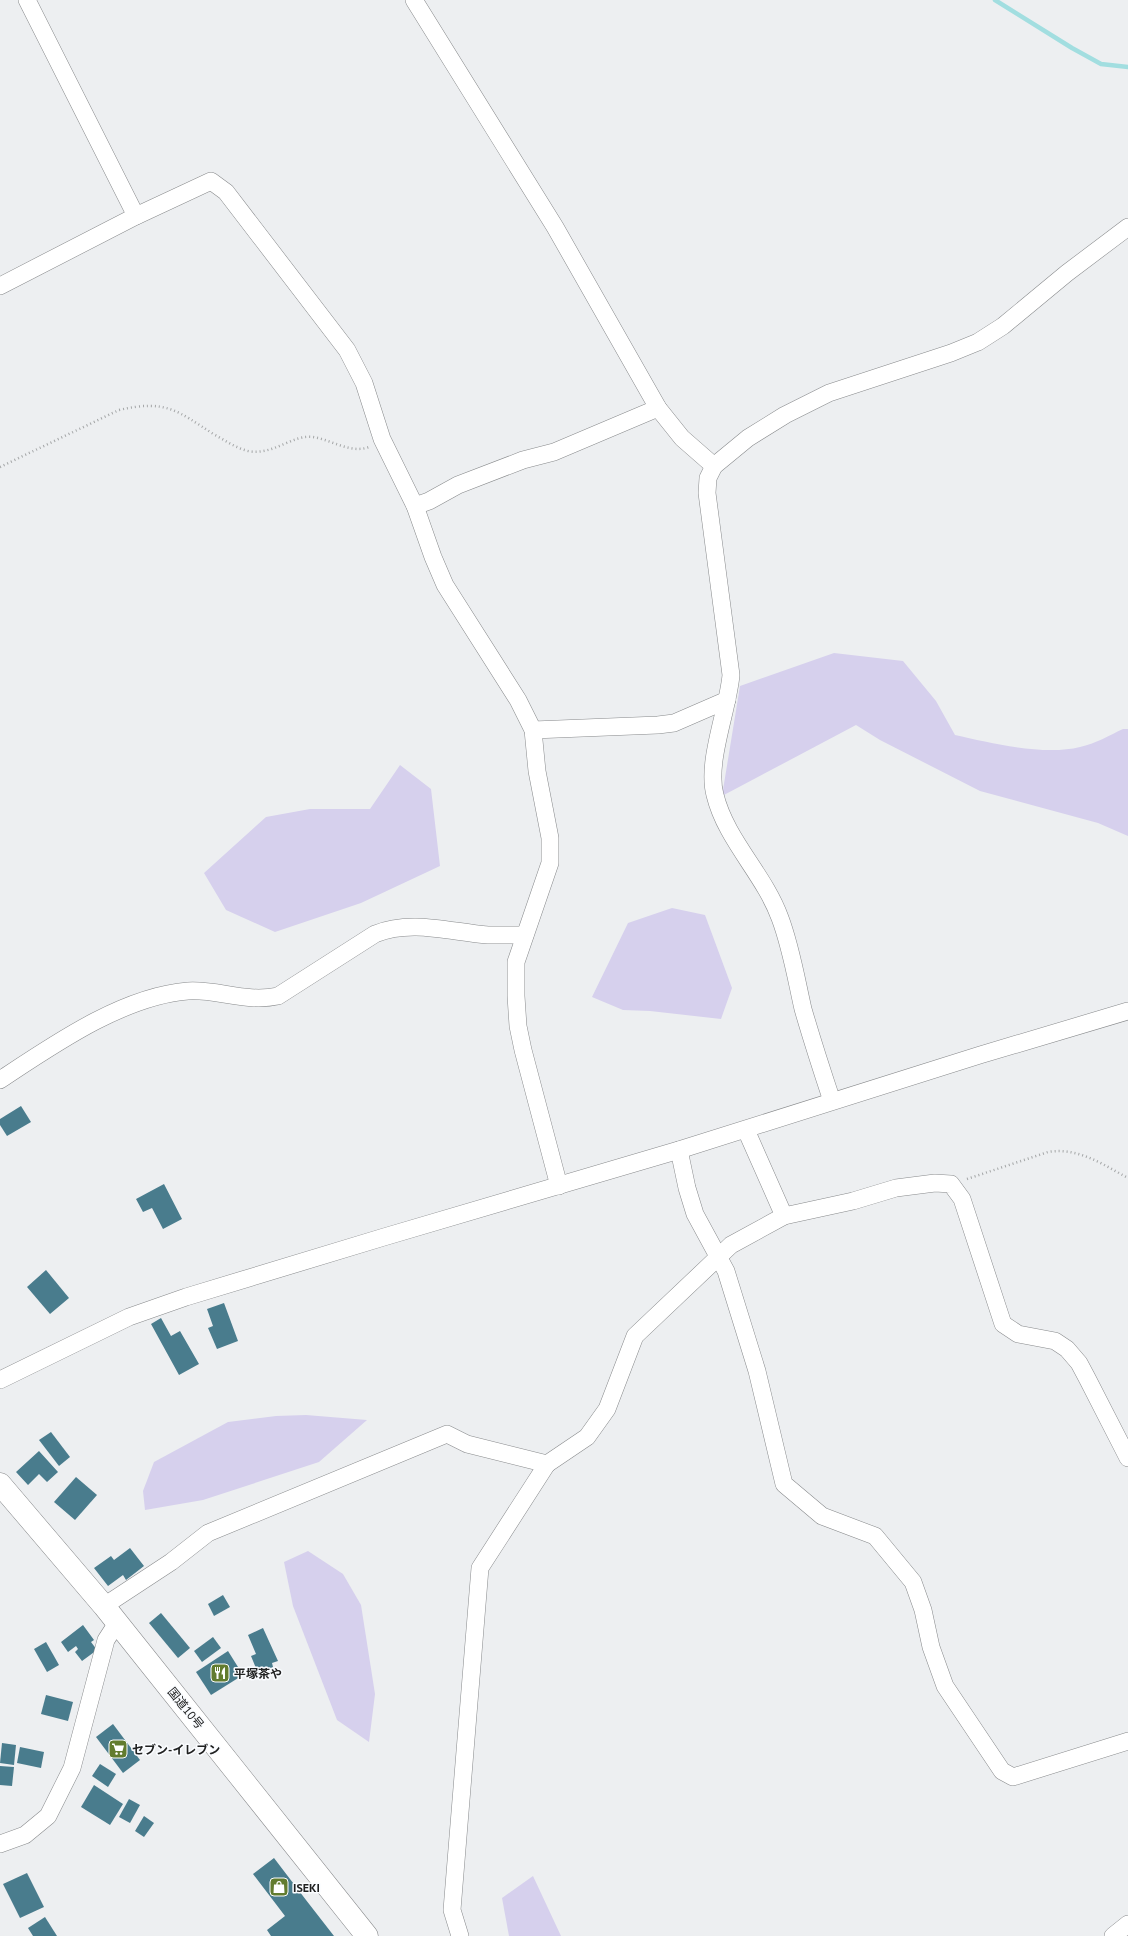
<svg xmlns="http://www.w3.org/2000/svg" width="1128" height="1936" viewBox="0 0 1128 1936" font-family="'PT Sans','Noto Sans JP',sans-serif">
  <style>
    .green { fill: #d6d0ed }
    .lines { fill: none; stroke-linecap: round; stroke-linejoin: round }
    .stream { stroke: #a2dee0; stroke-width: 4.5 }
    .building { fill: #497c8d }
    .minor-casing { stroke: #888a8c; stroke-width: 18 }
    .highway-casing { stroke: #888a8c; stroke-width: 23 }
    .path { stroke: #a4a6a7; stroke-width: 2.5; stroke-dasharray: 1 3; stroke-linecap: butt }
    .minor { stroke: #fff; stroke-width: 17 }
    .highway { stroke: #fff; stroke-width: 22 }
    .labels { text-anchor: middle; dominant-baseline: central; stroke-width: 3; stroke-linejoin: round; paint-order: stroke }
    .poi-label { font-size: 12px; font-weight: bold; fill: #202121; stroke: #fafcff; text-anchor: start }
    .street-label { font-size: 12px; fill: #202121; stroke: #fafcff }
  </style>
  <rect width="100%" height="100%" fill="#edeff1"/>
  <g class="green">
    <path d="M834,653l69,8 33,40 19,34c36,8 89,21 125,12 15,-3 30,-12 43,-18h5v107l-30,-13 -118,-32 -100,-51 -24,-15 -134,71 18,-110z"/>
    <polygon points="400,765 431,789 440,866 361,903 275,932 226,910 204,873 266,817 310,809 370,809"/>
    <polygon points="672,908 705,915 732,988 721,1019 650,1011 623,1010 592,997 628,923"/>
    <polygon points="306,1415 367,1420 319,1462 203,1500 145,1510 143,1491 154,1462 228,1422 276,1416"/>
    <polygon points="308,1551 343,1574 361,1605 375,1694 369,1742 337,1720 293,1606 284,1562"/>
    <polygon points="533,1876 561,1936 509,1936 502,1898"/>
  </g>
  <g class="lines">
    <polyline class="stream" points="995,0 1072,48 1101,64 1128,67"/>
  </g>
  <g class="building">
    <polygon points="21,1106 31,1122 7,1136 0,1125 0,1119"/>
    <polygon points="164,1184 182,1219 163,1229 152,1208 143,1212 136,1199"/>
    <polygon points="46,1270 69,1298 50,1314 27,1287"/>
    <polygon points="224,1303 238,1341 217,1349 208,1328 213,1326 207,1309"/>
    <polygon points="161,1318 171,1336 180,1331 199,1364 179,1375 151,1324"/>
    <polygon points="51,1432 70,1457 59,1466 39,1440"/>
    <polygon points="39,1451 58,1472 47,1482 39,1474 28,1485 16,1472"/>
    <polygon points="76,1477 97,1495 75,1520 54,1502"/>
    <polygon points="130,1548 144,1566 126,1580 123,1575 108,1586 94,1568 111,1556 114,1560"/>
    <polygon points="223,1595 230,1607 214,1616 208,1604"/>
    <polygon points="161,1613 190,1648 178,1658 149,1623"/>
    <polygon points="83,1625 94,1640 91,1642 97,1650 82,1661 75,1652 78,1649 76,1646 68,1652 61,1642"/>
    <polygon points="263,1628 278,1661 272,1663 273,1667 258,1673 251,1656 256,1654 248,1635"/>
    <polygon points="213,1637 221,1648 202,1662 194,1651"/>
    <polygon points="46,1642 59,1665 47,1672 34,1649"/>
    <polygon points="228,1651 243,1675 211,1695 196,1672"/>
    <polygon points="46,1695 73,1702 68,1721 41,1714"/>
    <polygon points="113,1724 140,1760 123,1773 96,1737"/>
    <polygon points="2,1743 16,1745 14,1765 0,1763"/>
    <polygon points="20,1747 44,1752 41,1768 17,1763"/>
    <polygon points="100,1764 116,1774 108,1787 92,1776"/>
    <polygon points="0,1766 14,1767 12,1786 0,1785"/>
    <polygon points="94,1785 123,1804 110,1825 81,1807"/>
    <polygon points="129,1799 140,1805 130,1823 119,1817"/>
    <polygon points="144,1816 154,1823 144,1837 135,1831"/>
    <polygon points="274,1858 306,1900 334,1936 271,1936 267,1930 285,1916 253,1874"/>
    <polygon points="27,1873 44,1907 20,1918 3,1884"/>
    <polygon points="45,1917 57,1936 33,1936 28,1928"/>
  </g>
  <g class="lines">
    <defs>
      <g id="minor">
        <polyline points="27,0 136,216"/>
        <polyline points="414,0 555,227 658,408 682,438 714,466"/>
        <polyline points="0,286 136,216 211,181 226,192 347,350 364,383 382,439 415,506 433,557 445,585 518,700 533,730 537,771 550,838 550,863 516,962 516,996 518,1026 523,1050 559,1186"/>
        <polyline points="415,506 429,501 458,485 523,460 554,452 658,408"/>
        <polyline points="533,730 658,725 674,723 727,700"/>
        <path d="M0,1080c53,-35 123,-84 188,-89 30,-2 58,12 90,5l97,-62c36,-15 75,-2 113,1 12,0 24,0 37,0"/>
        <path d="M832,1101c-10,-30 -20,-61 -29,-92 -7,-31 -12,-62 -23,-91 -16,-44 -54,-78 -65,-123 -9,-33 13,-85 16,-120l-24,-182 1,-15 6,-12 34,-28 37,-23 44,-22 122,-40 27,-11 25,-16 64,-53 61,-46"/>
        <polyline points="746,1130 784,1216"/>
        <polyline points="679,1150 687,1188 695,1214 726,1271 757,1371 784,1484 822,1516 875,1536 913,1582 923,1610 931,1647 945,1686 1002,1771 1013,1777 1128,1741"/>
        <polyline points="0,1380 129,1317 186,1297 384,1237 679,1150 980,1055 1128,1011"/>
        <polyline points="104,1606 171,1562 208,1533 447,1434 467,1444 547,1464 587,1437 607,1409 635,1336 731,1245 784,1216 853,1201 896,1188 935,1183 951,1184 962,1199 1003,1324 1018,1334 1055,1341 1067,1349 1079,1363 1087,1378 1128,1458"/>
        <polyline points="0,1844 25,1835 48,1816 72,1768 106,1640 117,1623"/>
        <polyline points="460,1936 452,1910 480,1568 547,1464"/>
        <polyline points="1113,1936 1128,1924"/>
      </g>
      <polyline id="highway" points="0,1484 104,1606 367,1936"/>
    </defs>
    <use href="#minor" class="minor-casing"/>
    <use href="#highway" class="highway-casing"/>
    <g class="path">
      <path d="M0,467l119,-57c48,-11 58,1 96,25 11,6 21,13 33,16 25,5 45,-17 65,-14 19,3 38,17 56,10"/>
      <path d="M967,1179l81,-27c30,-5 54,12 80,26"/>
    </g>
    <use href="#minor" class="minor"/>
    <use href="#highway" class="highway"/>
  </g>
  <defs>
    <symbol id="restaurant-square" viewBox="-11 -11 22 22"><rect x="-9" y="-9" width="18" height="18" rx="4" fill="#627c2f" stroke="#fafcff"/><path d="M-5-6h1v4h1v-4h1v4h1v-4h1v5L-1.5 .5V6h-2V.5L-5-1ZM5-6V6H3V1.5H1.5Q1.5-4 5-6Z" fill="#fff"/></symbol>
    <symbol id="supermarket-square" viewBox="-11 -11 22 22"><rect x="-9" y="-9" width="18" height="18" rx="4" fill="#627c2f" stroke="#fafcff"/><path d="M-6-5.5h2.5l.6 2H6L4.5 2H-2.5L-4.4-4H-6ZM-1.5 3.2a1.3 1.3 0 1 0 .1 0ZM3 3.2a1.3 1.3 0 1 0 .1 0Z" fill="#fff"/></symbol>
    <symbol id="shop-square" viewBox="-11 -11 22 22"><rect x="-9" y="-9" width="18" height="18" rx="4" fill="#627c2f" stroke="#fafcff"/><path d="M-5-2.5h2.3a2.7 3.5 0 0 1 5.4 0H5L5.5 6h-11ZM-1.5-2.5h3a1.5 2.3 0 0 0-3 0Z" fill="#fff"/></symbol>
  </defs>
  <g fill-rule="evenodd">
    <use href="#restaurant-square" x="209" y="1662" width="22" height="22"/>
    <use href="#supermarket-square" x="107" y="1738" width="22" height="22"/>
    <use href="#shop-square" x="268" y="1876" width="22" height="22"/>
  </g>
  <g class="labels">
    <g class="poi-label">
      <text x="234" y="1673">平塚茶や</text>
      <text x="132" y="1749">セブン-イレブン</text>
      <text x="293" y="1887">ISEKI</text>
    </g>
    <g class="street-label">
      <text transform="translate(186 1708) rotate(51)">国道10号</text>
    </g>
  </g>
</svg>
